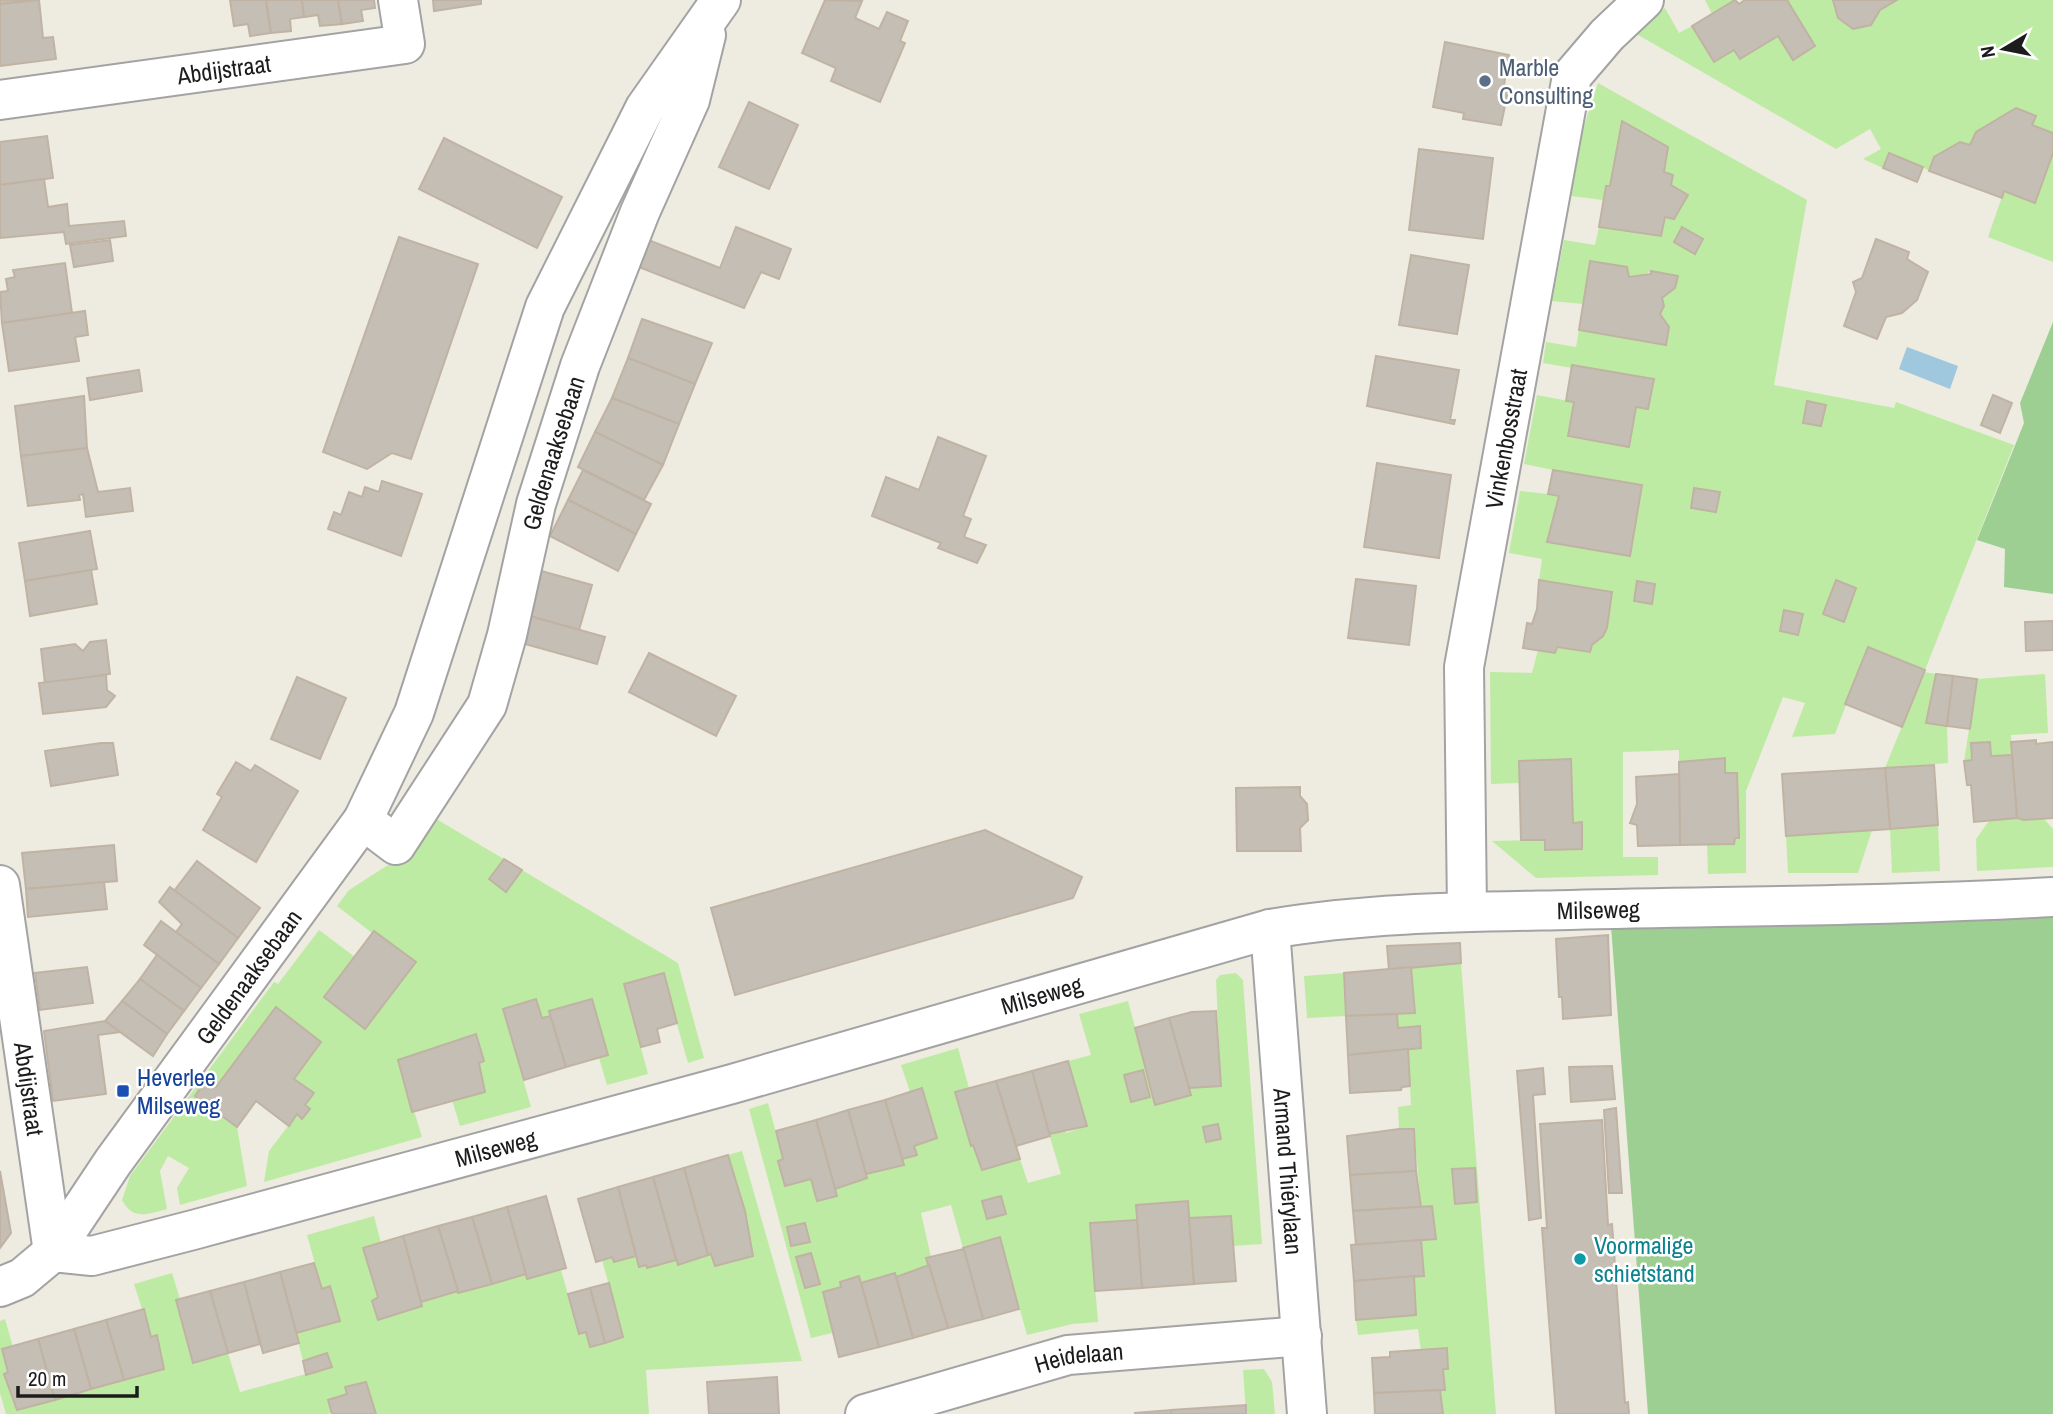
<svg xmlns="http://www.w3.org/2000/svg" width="2053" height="1414" viewBox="0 0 2053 1414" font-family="'Archivo Narrow',sans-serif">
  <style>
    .grass { fill: #beeba3 }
    .forest { fill: #9dcf93 }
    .water { fill: #9fc7de }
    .building { fill: #c5beb4; stroke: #c0b3a3; stroke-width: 2 }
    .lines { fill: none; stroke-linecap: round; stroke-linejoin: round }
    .minor-casing { stroke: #a3a3a3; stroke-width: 42 }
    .minor { stroke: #fff; stroke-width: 38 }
    .service-dot { fill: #5c6f8a; stroke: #fff; stroke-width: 2.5 }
    .transit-dot { fill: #1a4fb4; stroke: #fff; stroke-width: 2.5 }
    .culture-dot { fill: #0f9aa8; stroke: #fff; stroke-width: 2.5 }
    .labels { text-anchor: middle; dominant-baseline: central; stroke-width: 5; stroke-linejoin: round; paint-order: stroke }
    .service-label { font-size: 24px; fill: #4e5e75; stroke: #fff; text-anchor: start }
    .street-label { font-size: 24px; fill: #1c1c1c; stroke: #fff }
    .transit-label { font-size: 24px; fill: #164399; stroke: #fff; text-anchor: start }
    .culture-label { font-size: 24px; fill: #0d838f; stroke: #fff; text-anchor: start }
  </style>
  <rect width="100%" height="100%" fill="#eeebe1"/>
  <g class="grass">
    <polygon points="1705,0 1735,0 1712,14"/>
    <polygon points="1787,0 1835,0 1838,18 1854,29 1871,25 1880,10 1897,0 2053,0 2053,133 2032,125 2036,116 2016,108 1970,145 1959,142 1934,157 1929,171 1923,167 1883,168 1863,159 1881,149 1870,129 1836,149 1633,32 1665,8 1679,33 1692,26 1714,62 1734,50 1740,59 1778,36 1815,46"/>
    <path d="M1598,83l209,117 -33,185 120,23 2,-6 118,43 -89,225 -57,-23 -33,87 -43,3 13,-34 -22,-6 -37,94v82l-38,1 -1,-30 32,-7 -2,-63 -12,-1 -1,-15 -45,4v-12l-56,2v105h35v18l-122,3 -44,-37 53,-1v10l37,-2v-25h-9l-2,-64 -52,2v22l-28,1 -1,-112 42,1 6,-23 17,3 2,-6 33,5 2,-7c19,-9 17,-35 20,-53l-73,-12 3,-21 -33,-6 11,-62 29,3 4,-24 -29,-6 13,-69 37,7 -6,35 61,10 7,-40 12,1 6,-28 -81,-15 -1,3 -29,-5 3,-21 30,5 3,-17 86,15 -5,-31 4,-8 -2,-8 13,-10 3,-12 -26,-5 -69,33 -31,-3 12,-61 31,5 4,-18 62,9 4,-19 9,2 14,-24 -17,-10 -7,-13 3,-25 -44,-25 -13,64h-4l-3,14 -32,-4 13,-70z"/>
    <polygon points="2053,153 2053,262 1988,237 2004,191 2035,202"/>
    <polygon points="1924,672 1936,674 1927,723 1947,726 1948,763 1885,768"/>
    <polygon points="2045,674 2048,733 2011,735 2012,755 1991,756 1990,742 1971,743 1972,760 1964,761 1977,679"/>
    <path d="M428,814l250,149 26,95 -16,5 -11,-39 -20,5 3,13 -19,6 7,26 -41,11 -8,-27 9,-3 -16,-56 -42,12 1,5 -9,2 -6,-19 -33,10 28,98 -71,19 -8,-26 -38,11 8,26 -158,45 5,-31 19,-25 -32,-25 -19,26 10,59 -67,19 -3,-17 12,-20 -21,-12 -8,15 7,38c-19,5 -34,12 -45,-9l8,-24 144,-194 4,2 41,-54 36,27 17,-24 -35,-27 12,-16 50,-32z"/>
    <polygon points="2011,818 2043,818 2053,829 2053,867 1977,871 1976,839 1989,821"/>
    <polygon points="1938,825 1940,871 1892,873 1890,829"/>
    <polygon points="1872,830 1858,873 1788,873 1786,836"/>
    <polygon points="1461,963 1496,1414 1443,1414 1440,1390 1445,1390 1443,1369 1448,1369 1421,1351 1418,1329 1358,1335 1356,1320 1416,1315 1414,1276 1424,1275 1421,1240 1436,1239 1432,1206 1421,1207 1414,1129 1399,1129 1398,1107 1411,1105 1408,1049 1419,1026 1398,1028 1397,1014 1414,1012 1411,967"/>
    <polygon points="1236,973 1243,980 1262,1244 1233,1246 1231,1216 1189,1218 1188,1201 1136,1205 1137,1220 1090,1224 1098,1322 1072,1324 1027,1335 1000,1237 963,1248 951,1205 921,1213 931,1257 929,1265 896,1277 894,1273 861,1283 858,1276 841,1281 841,1287 824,1292 832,1333 811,1338 749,1109 768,1103 783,1159 778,1161 785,1186 811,1179 817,1201 836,1196 835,1189 867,1178 866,1174 903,1165 902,1159 917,1155 914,1146 936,1138 923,1088 910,1092 901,1065 958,1048 969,1088 955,1092 971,1145 973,1145 982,1169 1020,1159 1028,1183 1061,1174 1049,1134 1065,1130 1066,1133 1087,1126 1068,1061 1091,1055 1079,1014 1128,1001 1156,1105 1191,1095 1189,1088 1221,1086 1216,980 1220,975"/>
    <polygon points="1344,973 1346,1016 1307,1018 1304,976"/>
    <polygon points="742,1151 802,1361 646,1370 649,1414 376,1414 365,1382 346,1387 347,1394 329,1400 332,1413 327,1414 6,1414 0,1393 0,1321 5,1319 13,1347 2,1350 8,1372 4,1374 17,1410 164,1369 157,1336 151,1337 134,1284 172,1273 180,1299 228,1353 240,1392 331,1367 327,1354 303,1361 296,1333 322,1289 307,1235 374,1216 381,1243 363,1248 378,1297 373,1302 378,1320 422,1306 421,1302 457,1291 459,1293 526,1274 527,1279 561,1270 579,1333 586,1332 590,1347 623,1337 602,1260 612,1257 615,1262 636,1256 647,1268 676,1260 678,1265 711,1254 715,1266 753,1256 745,1211 728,1155"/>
    <polygon points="1264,1369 1272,1382 1275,1414 1246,1414 1243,1370"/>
  </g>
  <g class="forest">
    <polygon points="2053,322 2053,594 2004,587 2005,549 1977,540 2024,423 2020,403"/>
    <polygon points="2053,897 2053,1414 1648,1414 1611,926"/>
  </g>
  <polygon class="water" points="1907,347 1958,366 1950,389 1899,369"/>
  <g class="building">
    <polygon points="0,0 35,0 0,4"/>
    <polygon points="39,0 43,38 53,37 56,59 0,66 0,4"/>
    <polygon points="230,0 266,0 271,33 250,36 248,24 234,26"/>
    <polygon points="266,0 302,0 304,17 290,19 291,31 271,33"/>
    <polygon points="302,0 338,0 342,24 320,26 318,15 304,17"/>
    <polygon points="338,0 374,0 375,8 361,10 363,21 342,24"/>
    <polygon points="433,0 481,0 481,4 434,11"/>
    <polygon points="825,0 862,1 855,18 879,29 887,12 908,21 900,41 905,43 880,102 831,81 836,68 802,53"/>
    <polygon points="1735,0 1739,4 1745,0 1787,0 1815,46 1793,60 1778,36 1740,59 1734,50 1714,62 1692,26"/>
    <polygon points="1833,0 1897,0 1880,10 1871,25 1853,29 1838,18"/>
    <polygon points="1445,42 1509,55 1504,85 1509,86 1501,125 1463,119 1464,113 1433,107"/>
    <polygon points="749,102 798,125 769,189 719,167"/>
    <polygon points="2016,108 2036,116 2032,125 2053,133 2053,153 2035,203 2004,191 2002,198 1929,171 1934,157 1960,142 1970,145 1976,132"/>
    <polygon points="1622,121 1668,147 1664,172 1673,175 1671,185 1688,195 1674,219 1665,217 1661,236 1599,227 1606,186 1610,186"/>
    <polygon points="47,136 53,178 0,185 0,142"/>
    <polygon points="444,138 562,197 537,248 419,189"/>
    <polygon points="1419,149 1493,158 1483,239 1409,230"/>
    <polygon points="1889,153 1923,167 1917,182 1883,168"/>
    <polygon points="44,179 48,207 67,204 69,226 124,221 126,236 66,244 64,232 0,238 0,185"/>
    <polygon points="736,227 791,249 779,279 761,272 744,308 636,266 646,239 720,268"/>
    <polygon points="1682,227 1703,239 1695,254 1674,242"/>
    <polygon points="399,237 478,264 411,459 392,453 367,469 323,452"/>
    <polygon points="1876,239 1909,252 1907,259 1928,272 1917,300 1902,313 1886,317 1877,339 1844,326 1856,292 1853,282 1862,278"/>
    <polygon points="110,240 113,261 74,267 70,245"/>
    <polygon points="1411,255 1469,265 1457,334 1399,325"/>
    <polygon points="1590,261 1627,267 1629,277 1651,274 1651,271 1678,276 1675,288 1662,298 1664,306 1660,314 1669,327 1666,345 1579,330"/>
    <polygon points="65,263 72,313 2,323 0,292 8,291 6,279 15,277 13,270"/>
    <polygon points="85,311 88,335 75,337 79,361 9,371 2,323"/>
    <polygon points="642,319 712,343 695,384 628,358"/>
    <polygon points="1376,356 1459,370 1450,420 1455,420 1454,424 1367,406"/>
    <polygon points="628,358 695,384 679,424 612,398"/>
    <polygon points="1572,365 1654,379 1648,409 1636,407 1629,447 1568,436 1574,402 1566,401"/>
    <polygon points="139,370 142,391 90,400 87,378"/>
    <polygon points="1993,395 2012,403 2000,433 1981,425"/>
    <polygon points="84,396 87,448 21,456 15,406"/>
    <polygon points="612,398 679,424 663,465 595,432"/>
    <polygon points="1807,401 1826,405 1821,426 1803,423"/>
    <polygon points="595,432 663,465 644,500 578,467"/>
    <polygon points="938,437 986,456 963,516 971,519 964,537 986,545 977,563 938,548 941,543 872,516 886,477 919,490"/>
    <polygon points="87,448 98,492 130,488 133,511 86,517 83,494 79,495 80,500 28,506 21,456"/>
    <polygon points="1377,463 1451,475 1439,558 1364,547"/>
    <polygon points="583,470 651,504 636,534 568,500"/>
    <polygon points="1553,470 1642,485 1630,556 1547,542 1559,496 1548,494"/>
    <polygon points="382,481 422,494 401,556 328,529 334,512 341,515 349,492 362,497 365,487 379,492"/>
    <polygon points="1694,488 1720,492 1716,512 1691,508"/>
    <polygon points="568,500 636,534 618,571 550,536"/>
    <polygon points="90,531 97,569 25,581 19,543"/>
    <polygon points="534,569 592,585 579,630 522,614"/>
    <polygon points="91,570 97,604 30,616 25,581"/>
    <polygon points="1356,579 1416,586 1409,645 1348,638"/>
    <polygon points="1539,580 1612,592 1607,628 1603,636 1592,645 1590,652 1557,647 1555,653 1523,648 1527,623 1532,624 1537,609"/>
    <polygon points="1836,580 1856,588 1844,622 1823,614"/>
    <polygon points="1637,581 1655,584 1652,604 1634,601"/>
    <polygon points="1784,610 1803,614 1798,635 1780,631"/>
    <polygon points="526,615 605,637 597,664 518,642"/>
    <polygon points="2053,621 2053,650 2026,651 2025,622"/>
    <polygon points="106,640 110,674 45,683 41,649 75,644 83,651 90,642"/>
    <polygon points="1868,647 1925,670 1902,727 1845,704"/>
    <polygon points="649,653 736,696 716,736 629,692"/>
    <polygon points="1936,674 1953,676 1947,726 1926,723"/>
    <polygon points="106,675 107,690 115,696 106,707 43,714 39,683"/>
    <polygon points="1953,676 1977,679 1970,729 1947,726"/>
    <polygon points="297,677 346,698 320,759 271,739"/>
    <polygon points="2036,740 2036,744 2053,742 2053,818 2024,820 2017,818 2011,742"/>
    <polygon points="1990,742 1991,756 2012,755 2017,818 1974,822 1971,785 1967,785 1964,761 1972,760 1971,743"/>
    <polygon points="101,743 113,743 118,775 51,786 45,751"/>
    <polygon points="1725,758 1725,773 1737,773 1739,838 1735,838 1734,844 1680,845 1679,762"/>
    <polygon points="1571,759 1573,823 1582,822 1582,849 1545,850 1545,840 1521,840 1519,761"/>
    <polygon points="236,762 251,771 255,765 298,791 256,862 203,830 222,797 217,794"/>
    <polygon points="1934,765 1938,825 1890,829 1885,768"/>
    <polygon points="1885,768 1890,829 1786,836 1782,774"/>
    <polygon points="1679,774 1680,845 1638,846 1637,825 1630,823 1637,804 1636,777"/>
    <polygon points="1300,787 1300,796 1307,804 1308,820 1300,828 1301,851 1237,851 1236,788"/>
    <polygon points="985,830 1082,877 1073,898 735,995 711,908"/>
    <polygon points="114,845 117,881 26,889 22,853"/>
    <polygon points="504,859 522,870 506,892 489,879"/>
    <polygon points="197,861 260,908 238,938 174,891"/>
    <polygon points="104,882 107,909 28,917 26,889"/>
    <polygon points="170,887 238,938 219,964 176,932 182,924 159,902"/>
    <polygon points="161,921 219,964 201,988 144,945"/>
    <polygon points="374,931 416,962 365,1029 324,997"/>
    <polygon points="1608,935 1611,1015 1563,1019 1562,997 1559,997 1556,939"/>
    <polygon points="1460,943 1461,963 1389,970 1387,946"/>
    <polygon points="157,955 201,988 184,1011 140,979"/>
    <polygon points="87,967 93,1003 40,1010 35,973"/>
    <polygon points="1411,967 1415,1013 1346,1016 1344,973"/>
    <polygon points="664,973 677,1023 657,1029 660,1042 641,1047 624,984"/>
    <polygon points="140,979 184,1011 167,1034 122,1001"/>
    <polygon points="536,999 542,1018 551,1016 566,1067 524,1080 503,1009"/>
    <polygon points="592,999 608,1055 566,1067 549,1011"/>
    <polygon points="122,1001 167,1034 153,1056 105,1021"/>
    <polygon points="276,1007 321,1042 294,1079 314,1093 305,1105 310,1109 302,1119 297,1114 289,1126 256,1101 237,1127 195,1096 206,1080 216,1087"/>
    <polygon points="1216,1011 1221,1086 1189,1088 1169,1018 1192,1012"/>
    <polygon points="1397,1014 1398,1028 1420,1026 1421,1048 1348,1055 1346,1016"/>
    <polygon points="1169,1018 1191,1095 1155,1105 1135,1028"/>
    <polygon points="105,1021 120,1032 98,1035 106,1094 53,1101 44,1031"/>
    <polygon points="476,1034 484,1061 479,1063 485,1092 412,1112 398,1060"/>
    <polygon points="1408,1049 1410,1086 1402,1087 1401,1090 1350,1093 1348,1055"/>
    <polygon points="1068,1061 1087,1126 1049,1134 1032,1071"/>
    <polygon points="1612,1066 1615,1099 1571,1102 1569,1067"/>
    <polygon points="1543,1068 1545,1094 1533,1095 1541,1218 1529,1220 1517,1071"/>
    <polygon points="1143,1070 1150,1097 1131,1102 1124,1075"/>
    <polygon points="1032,1071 1050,1136 1016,1146 996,1081"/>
    <polygon points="996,1081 1020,1159 982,1170 973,1145 971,1146 955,1092"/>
    <polygon points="922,1088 937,1138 914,1146 917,1155 902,1159 885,1100"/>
    <polygon points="885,1100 904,1165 866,1174 848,1110"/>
    <polygon points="1616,1108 1622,1193 1609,1193 1604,1110"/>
    <polygon points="848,1110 867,1178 835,1189 816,1120"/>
    <polygon points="816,1120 837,1196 817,1201 811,1179 785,1186 778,1161 783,1159 776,1131"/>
    <polygon points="1602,1120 1608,1225 1612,1224 1625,1403 1628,1402 1629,1414 1556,1414 1542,1228 1547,1228 1540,1124"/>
    <polygon points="1218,1124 1221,1139 1206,1142 1203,1127"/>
    <polygon points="1399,1129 1414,1129 1416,1171 1350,1175 1347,1136"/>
    <polygon points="728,1155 745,1211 753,1256 715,1266 711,1254 708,1255 684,1168"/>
    <polygon points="684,1168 708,1255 678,1265 653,1177"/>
    <polygon points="1475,1168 1477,1202 1455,1204 1452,1169"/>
    <polygon points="0,1171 11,1233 0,1248"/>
    <polygon points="1416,1171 1421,1207 1353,1211 1350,1175"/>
    <polygon points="653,1177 676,1260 647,1268 646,1265 639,1267 618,1187"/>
    <polygon points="618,1187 636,1256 614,1262 612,1257 596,1262 578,1199"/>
    <polygon points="546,1196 566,1268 527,1279 507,1207"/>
    <polygon points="1001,1196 1006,1214 987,1219 982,1201"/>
    <polygon points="1188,1201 1194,1284 1142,1288 1136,1205"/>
    <polygon points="1432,1206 1436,1239 1356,1245 1353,1211"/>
    <polygon points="507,1207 526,1274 492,1284 472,1217"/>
    <polygon points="1231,1216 1236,1281 1194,1284 1189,1218"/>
    <polygon points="472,1217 492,1284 458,1293 438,1226"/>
    <polygon points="1137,1220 1142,1288 1095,1291 1090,1223"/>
    <polygon points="805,1223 810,1242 791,1246 787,1227"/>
    <polygon points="438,1226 458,1291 421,1302 403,1236"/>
    <polygon points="403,1236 422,1306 378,1320 372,1301 378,1297 363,1248"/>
    <polygon points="1000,1237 1019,1309 983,1319 963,1248"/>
    <polygon points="1421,1240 1424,1276 1354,1281 1351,1245"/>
    <polygon points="964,1249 983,1319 948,1328 926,1258"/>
    <polygon points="811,1253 820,1284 805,1288 796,1257"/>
    <polygon points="314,1263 322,1289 330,1286 340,1321 296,1333 280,1272"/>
    <polygon points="929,1265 948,1328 913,1338 896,1277"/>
    <polygon points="280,1272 299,1343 263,1353 244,1282"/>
    <polygon points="895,1273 913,1338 879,1347 861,1283"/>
    <polygon points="859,1276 879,1347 839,1357 823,1292 841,1287 840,1282"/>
    <polygon points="1414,1276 1416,1315 1356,1320 1354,1281"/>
    <polygon points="244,1282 260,1344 228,1353 210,1291"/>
    <polygon points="609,1283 623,1337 605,1343 590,1288"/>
    <polygon points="590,1288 605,1343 590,1347 586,1332 579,1334 568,1294"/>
    <polygon points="210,1291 228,1353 193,1363 176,1300"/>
    <polygon points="144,1309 151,1337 157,1335 164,1369 124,1380 106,1320"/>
    <polygon points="106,1320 124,1380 91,1389 74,1329"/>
    <polygon points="74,1329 91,1389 55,1400 38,1339"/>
    <polygon points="38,1339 55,1400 17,1410 4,1374 8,1372 2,1349"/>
    <polygon points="1447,1348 1448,1369 1443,1369 1445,1390 1374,1393 1372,1358 1390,1357 1390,1352"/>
    <polygon points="327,1353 332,1367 306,1375 303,1361"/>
    <polygon points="777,1377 779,1414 709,1414 707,1382"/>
    <polygon points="366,1382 376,1414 332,1414 328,1400 347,1394 345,1387"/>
    <polygon points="1440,1390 1443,1414 1375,1414 1374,1393"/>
    <polygon points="1246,1405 1246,1414 1171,1414 1171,1410"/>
    <polygon points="1171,1410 1171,1414 1135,1414 1135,1413"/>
  </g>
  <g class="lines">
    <defs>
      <g id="minor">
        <path id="s1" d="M0,100l405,-56 -7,-44"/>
        <path id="s2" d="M363,820l33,25 91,-140 20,-70 29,-131 44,-138 60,-154 50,-112 16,-65"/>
        <path id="s3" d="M0,885l53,367"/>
        <path id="s4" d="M1467,911l-3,-244 108,-591 35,-41 37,-35"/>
        <path id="s5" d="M1270,929l37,485"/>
        <path id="s6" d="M53,1252l39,4 101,-26 539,-146 538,-155c99,-17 201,-17 301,-19 161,-4 322,-4 482,-13"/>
        <path id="s7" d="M0,1287l22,-9 31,-26 60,-90 250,-342 51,-107 131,-406 100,-199 76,-108"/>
        <path id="s8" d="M865,1414l203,-59 234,-19"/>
      </g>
    </defs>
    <use href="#minor" class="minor-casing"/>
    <use href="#minor" class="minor"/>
  </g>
  <circle class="service-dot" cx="1485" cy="81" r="7"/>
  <rect class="transit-dot" x="116" y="1084" width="14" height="14" rx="3.5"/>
  <circle class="culture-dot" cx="1580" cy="1259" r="7"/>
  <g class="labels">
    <g class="service-label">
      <text x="1499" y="67">Marble<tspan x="1499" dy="28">Consulting</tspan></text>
    </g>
    <g class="street-label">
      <text stroke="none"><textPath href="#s1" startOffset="226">Abdijstraat</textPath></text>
      <text stroke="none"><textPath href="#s4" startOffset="476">Vinkenbosstraat</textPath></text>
      <text stroke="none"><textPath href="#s2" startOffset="469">Geldenaaksebaan</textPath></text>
      <text stroke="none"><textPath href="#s6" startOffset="1591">Milseweg</textPath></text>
      <text stroke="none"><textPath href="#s7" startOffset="402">Geldenaaksebaan</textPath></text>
      <text stroke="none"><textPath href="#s6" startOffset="1024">Milseweg</textPath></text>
      <text stroke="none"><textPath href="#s3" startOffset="206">Abdijstraat</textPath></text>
      <text stroke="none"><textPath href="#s6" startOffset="457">Milseweg</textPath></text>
      <text stroke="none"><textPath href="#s5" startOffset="243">Armand Thiérylaan</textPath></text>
      <text stroke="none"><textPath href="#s8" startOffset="222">Heidelaan</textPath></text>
    </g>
    <g class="transit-label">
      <text x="137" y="1077">Heverlee<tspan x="137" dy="28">Milseweg</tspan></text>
    </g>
    <g class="culture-label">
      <text x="1594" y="1245">Voormalige<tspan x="1594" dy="28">schietstand</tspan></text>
    </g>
  </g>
  <g transform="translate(2004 49) rotate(260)" stroke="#ffffff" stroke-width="5" paint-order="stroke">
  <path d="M0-5L12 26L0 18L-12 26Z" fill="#1c1c1c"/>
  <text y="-10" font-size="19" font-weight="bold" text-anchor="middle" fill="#1c1c1c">N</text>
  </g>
  <path d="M18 1386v10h119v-10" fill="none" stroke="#1c1c1c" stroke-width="3.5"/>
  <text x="28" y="1386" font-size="21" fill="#1c1c1c" stroke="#ffffff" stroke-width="5" paint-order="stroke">20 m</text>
</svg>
